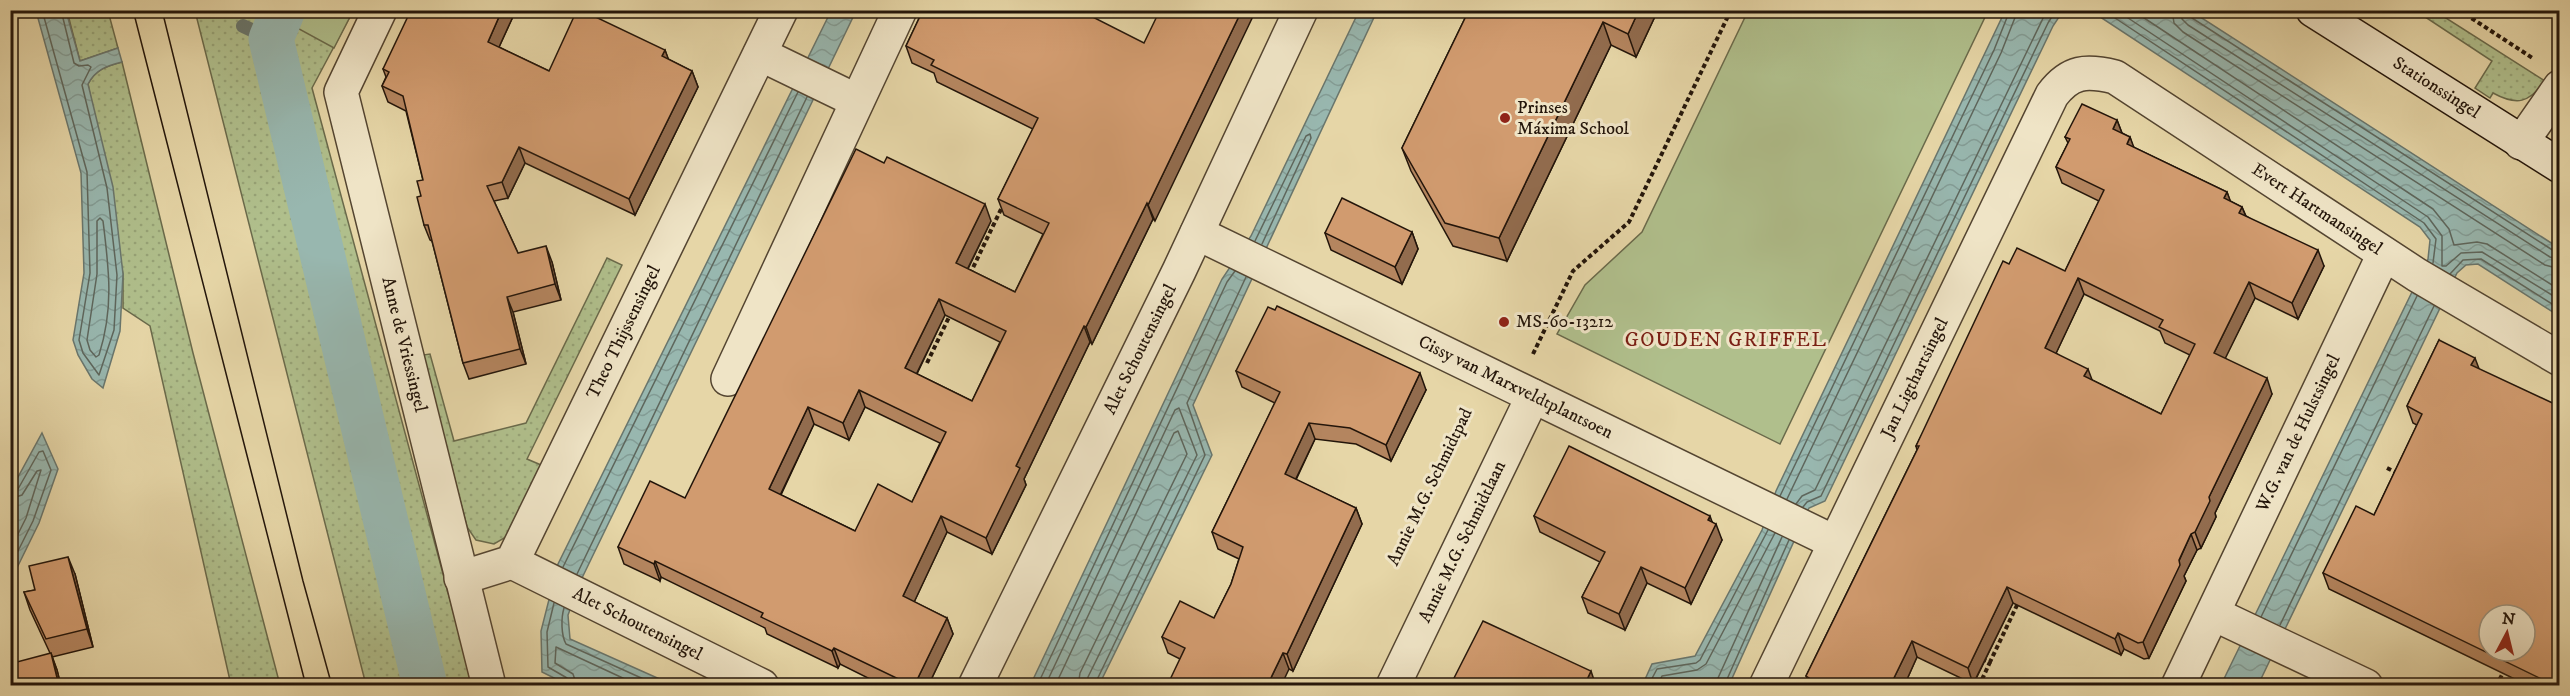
<svg xmlns="http://www.w3.org/2000/svg" width="2570" height="696" viewBox="0 0 2570 696" font-family="'IM FELL DW Pica',serif">
  <style>
    .grass { fill: url(#grass-dots); stroke: #6a6a4b; stroke-width: 1.5 }
    .park { fill: #b0bf8c; stroke: #6a6a4b; stroke-width: 1.5 }
    .water { fill: url(#water-waves); stroke: #69766d; stroke-width: 1.5 }
    .lines { fill: none; stroke-linecap: round; stroke-linejoin: round }
    .shore { stroke: #5e665c; stroke-width: 1.5 }
    .stream { stroke: #69766d; stroke-width: 14 }
    .canal { stroke: #98b7af; stroke-width: 45 }
    .street-casing { stroke: #544531; stroke-width: 36 }
    .secondary-casing { stroke: #23150a; stroke-width: 36 }
    .path { stroke: #23150a; stroke-width: 4; stroke-dasharray: 4.5 3; stroke-linecap: butt }
    .street { stroke: #efe4c6; stroke-width: 33 }
    .secondary { stroke: #efe4c6; stroke-width: 33 }
    .tram { stroke: #23150a; stroke-width: 1.5 }
    .wall { fill: #b4855f; stroke: #23150a; stroke-width: 1.5; fill-rule: evenodd }
    .shaded-wall { fill: #926c4e; stroke: #23150a; stroke-width: 1.5 }
    .building { fill: #d19b6f; stroke: #23150a; stroke-width: 1.5; fill-rule: evenodd }
    .poi-dot { fill: #8f2418; stroke: #efe4c6; stroke-width: 2 }
    .labels { text-anchor: middle; dominant-baseline: central; stroke-width: 6; stroke-linejoin: round; paint-order: stroke }
    .street-label { font-size: 18px; fill: #23150a; stroke: #efe4c6 }
    .poi-label { font-size: 18px; fill: #23150a; stroke: #efe4c6; text-anchor: start }
    .neighbourhood-label { font-size: 20px; letter-spacing: 1.5px; fill: #7a1f14; stroke: #efe4c6 }
  </style>
  <defs>
    <pattern id="grass-dots" width="8" height="8" patternUnits="userSpaceOnUse" patternTransform="scale(1.5)"><rect width="8" height="8" fill="#b0bf8c"/><path d="M2 2h.1M6 6h.1" fill="none" stroke="#97a377" stroke-width="1.8" stroke-linecap="round"/></pattern>
    <pattern id="water-waves" width="16" height="10" patternUnits="userSpaceOnUse" patternTransform="scale(1.5)"><rect width="16" height="10" fill="#98b7af"/><path d="M0 5q4-4 8 0t8 0" fill="none" stroke="#839c95"/></pattern>
  </defs>
  <rect width="100%" height="100%" fill="#e6d6a7"/>
  <filter id="stains"><feTurbulence type="fractalNoise" baseFrequency=".00333" numOctaves="4"/><feColorMatrix values="0 0 0 0 .2 0 0 0 0 .09 0 0 0 0 .02 0 0 0 .5 -.17"/></filter>
  <radialGradient id="worn" r=".72"><stop offset=".6" stop-color="#630" stop-opacity="0"/><stop offset="1" stop-color="#630" stop-opacity=".3"/></radialGradient>
  <g class="grass">
    <polygon points="67,11 108,11 118,48 80,61"/>
    <polygon points="195,11 353,11 312,88 473,685 366,685"/>
    <path d="M2416,11h19l110,70c-16,22 -28,25 -52,12l-3,5 -15,-10 17,-27z"/>
    <path d="M122,62l71,291 87,332h-49l-81,-359 -27,-18v-34l-35,-190c8,-15 19,-18 34,-22z"/>
    <polygon points="607,258 622,265 527,459 541,465 506,537 494,544 476,540 467,527 423,355 430,354 454,441 526,423"/>
  </g>
  <g class="park">
    <polygon points="266,11 353,10 353,11 334,48"/>
    <polygon points="1748,11 1988,11 1780,444 1557,334 1585,285 1642,232"/>
  </g>
  <g class="water">
    <path d="M36,11h30l14,50 38,-13 4,14c-15,4 -26,7 -34,22l25,103 10,87 -3,57 -17,57 -11,-9 -14,-24 -5,-15 11,-67 -3,-100z"/>
    <polygon points="831,11 856,11 582,578 568,615 570,639 673,685 568,685 542,672 541,631 558,564"/>
    <polygon points="1359,11 1377,11 1193,405 1212,455 1099,685 1030,686 1222,279 1251,236"/>
    <polygon points="2005,11 2063,11 2053,26 1825,501 1809,508 1729,685 1642,686 1652,664 1695,656 1762,530 1776,491"/>
    <polygon points="2091,11 2191,11 2559,248 2559,316 2478,264 2466,265 2457,273 2258,685 2221,685 2428,259 2430,240 2420,227"/>
    <polygon points="42,433 58,469 39,523 11,580 11,490"/>
  </g>
  <g class="lines">
    <g class="shore">
      <polyline points="42,10 87,172 90,273 79,340 83,353 99,375 114,330 117,275 107,188 82,85 91,67 88,65 79,66 74,63 61,10"/>
      <polyline points="2103,10 2424,223 2436,239 2433,263"/>
      <polyline points="2116,10 2428,217 2442,236 2442,266 2446,266 2461,253 2482,252 2560,300"/>
      <polyline points="2132,10 2433,209 2449,229 2454,245 2477,242 2487,244 2560,290"/>
      <polyline points="2172,10 2174,23 2183,32 2545,265 2560,269"/>
      <polyline points="2181,10 2182,19 2188,25 2550,257 2560,260"/>
      <polyline points="2188,10 2192,18 2554,251 2560,252"/>
      <path d="M100,218l3,3c6,48 11,87 -4,134l-3,2 -6,-7 -3,-10 10,-66v-53z"/>
      <polyline points="1255,241 1306,136 1310,134 1311,138 1262,244"/>
      <polyline points="2450,274 2463,260 2481,259 2560,309"/>
      <polyline points="10,491 18,489 39,452 43,451 51,470 33,521 10,567"/>
      <polyline points="1780,496 1994,50 2010,10"/>
      <polyline points="10,499 22,495 37,471 41,470 26,518 10,550"/>
      <polyline points="1787,499 2001,53 2018,10"/>
      <polyline points="1796,504 1802,496 1815,490 2047,10"/>
      <polyline points="1803,507 1807,502 1821,496 2048,23 2056,10"/>
      <polyline points="563,567 798,92"/>
      <polyline points="577,574 807,97"/>
      <polyline points="554,603 547,632 548,667 567,678 570,686"/>
      <path d="M564,608c-3,10 -3,27 2,36l93,42"/>
      <polyline points="2261,617 2417,296"/>
      <polyline points="2280,625 2434,306"/>
      <polyline points="577,686 573,674 555,663 556,647 640,686"/>
      <polyline points="1037,686 1227,282 1235,271"/>
      <polyline points="1045,686 1175,410 1179,408 1197,455 1088,677 1087,686"/>
      <polyline points="1055,686 1174,433 1178,431 1187,454 1080,673 1078,686"/>
      <polyline points="1094,686 1205,455 1187,403 1246,277"/>
      <polyline points="1648,686 1657,669 1696,663 1700,660 1768,530"/>
      <polyline points="1657,686 1662,676 1697,670 1706,664 1775,533"/>
      <polyline points="1717,686 1718,678 1782,537"/>
      <polyline points="1724,686 1789,540"/>
    </g>
    <polyline class="stream" points="243,26 271,39"/>
    <polyline class="canal" points="283,10 271,39 425,686"/>
    <defs>
      <g id="street">
        <path id="s1" d="M380,10l-39,82 148,594"/>
        <polyline points="760,54 857,101"/>
        <polyline points="2521,143 2560,87"/>
        <path id="s2" d="M1197,233l637,309"/>
        <polyline points="728,379 900,10"/>
        <path id="s3" d="M512,562l250,124"/>
        <path id="s4" d="M461,578l51,-16 269,-552"/>
        <polyline points="2214,614 2366,686"/>
        <path id="s5" d="M975,686l204,-415 122,-261"/>
        <path id="s6" d="M1393,686l140,-290"/>
        <path id="s7" d="M1766,686l286,-591c18,-24 34,-25 63,-18l302,198 143,84"/>
        <path id="s8" d="M2178,686l206,-432"/>
      </g>
      <g id="secondary">
        <path id="s9" d="M2313,10l247,156"/>
      </g>
    </defs>
    <use href="#street" class="street-casing"/>
    <use href="#secondary" class="secondary-casing"/>
    <g class="path">
      <polyline points="2459,10 2534,59"/>
      <polyline points="1093,22 1098,10"/>
      <polyline points="970,274 1003,205"/>
      <polyline points="1533,354 1573,271 1629,222 1731,10"/>
      <polyline points="927,363 951,313"/>
      <polyline points="2387,468 2397,473"/>
      <polyline points="1982,659 1990,662 2019,601"/>
      <polyline points="1979,686 1990,662"/>
      <polyline points="2496,686 2504,671"/>
    </g>
    <use href="#street" class="street"/>
    <use href="#secondary" class="secondary"/>
    <g class="tram">
      <polyline points="133,10 306,686"/>
      <polyline points="162,10 303,581 332,686"/>
    </g>
  </g>
  <g class="wall">
    <polygon points="516,10 499,47 549,71 665,50 668,59 692,71 698,87 635,215 525,163 508,198 494,201 518,253 552,262 561,300 513,312 526,364 469,379 463,363 432,241 430,240 424,225 421,196 423,180 406,111 388,102 382,86 386,77 383,69"/>
    <path d="M923,10h171l-3,7 64,204 -2,-2 -61,125 -2,-2 -66,137 2,6 -34,69 -45,-22 -33,70 33,16 6,16 -25,52h-44l-44,-22 -2,4 -71,-34 -2,-6 -104,-51 -1,4 -36,-17 -6,-17 67,-49 306,-277 -23,48 47,23 28,-58 -39,-19 -6,-16 35,-70 -96,-47 -3,-9 -22,-10 -6,-17zM945,315l55,27 -28,59 -55,-27zM865,407l75,36 -28,59 -57,29 -74,-36 33,-71 35,16z"/>
    <polygon points="1469,10 1658,10 1636,57 1611,45 1507,261 1453,246 1411,171 1402,148"/>
    <polygon points="2551,10 2559,10 2559,16"/>
    <path d="M2117,120l5,13 8,4 3,10 94,45 3,9 12,6 4,9 78,50 -26,53 -43,-21 -30,60 47,36 -57,119 1,4 -15,31 -4,2 -13,26 2,5 -37,77 -5,1 -20,-10 -3,6 -108,-52 -39,80h-3l-54,-26 -13,29h-99l3,-6 -2,-4 111,-226 -1,-4 93,-182 56,7 34,-70 -37,-18 -6,-16 12,-24 -3,-6zM2084,294l76,37 5,12 25,12 -29,59 -69,-34 -36,-27z"/>
    <polygon points="1412,232 1418,249 1402,284 1331,250 1325,233"/>
    <polygon points="2439,340 2559,686 2529,686 2329,589 2323,573 2374,515 2417,425 2413,423 2407,406"/>
    <polygon points="1236,371 1426,390 1391,461 1356,444 1315,439 1296,480 1356,508 1362,524 1293,671 1289,669 1180,659 1168,653 1162,637 1214,618 1231,584 1239,559 1218,549 1212,532 1275,403 1242,387"/>
    <polygon points="1534,516 1712,522 1722,540 1691,604 1647,583 1625,630 1588,613 1582,597 1600,562 1540,532"/>
    <polygon points="75,574 93,647 52,657 57,670 61,686 18,686 50,653 30,610 24,592 35,590"/>
  </g>
  <g class="shaded-wall">
    <polygon points="502,10 516,10 494,58 488,42"/>
    <polygon points="1079,10 1094,10 1085,28"/>
    <polygon points="1242,10 1256,10 1155,221 1148,205"/>
    <polygon points="1639,10 1658,10 1636,57 1628,34"/>
    <polygon points="1603,22 1611,45 1507,261 1499,238"/>
    <polygon points="665,50 671,66 662,56"/>
    <polygon points="692,71 698,87 635,215 629,199"/>
    <polygon points="2117,120 2123,136 2113,129"/>
    <polygon points="2130,137 2136,153 2127,144"/>
    <polygon points="519,147 525,163 508,198 502,182"/>
    <polygon points="2227,192 2233,208 2224,198"/>
    <polygon points="1147,203 1153,219 1092,344 1086,327"/>
    <polygon points="985,204 991,221 962,280 956,263"/>
    <polygon points="2242,207 2248,222 2239,213"/>
    <polygon points="1412,232 1418,249 1402,284 1395,267"/>
    <polygon points="546,246 552,262 561,300 555,284"/>
    <polygon points="2318,250 2324,266 2298,319 2292,303"/>
    <polygon points="2078,278 2084,294 2051,364 2045,348"/>
    <polygon points="2249,282 2255,298 2220,369 2214,353"/>
    <polygon points="507,297 513,312 526,364 520,349"/>
    <polygon points="939,299 945,315 911,385 905,368"/>
    <polygon points="1084,326 1090,342 1024,479 1026,485 992,554 986,538 1016,466"/>
    <polygon points="2475,358 2481,374 2471,365"/>
    <polygon points="2088,369 2094,385 2084,376"/>
    <polygon points="1420,373 1426,390 1391,461 1386,445"/>
    <polygon points="2267,378 2272,394 2215,513 2216,517 2201,548 2195,532 2209,497"/>
    <polygon points="859,390 865,407 849,440 843,423"/>
    <polygon points="808,407 814,424 775,506 769,489"/>
    <polygon points="1309,423 1315,439 1290,491 1285,474"/>
    <polygon points="1356,508 1362,524 1293,671 1287,654"/>
    <polygon points="941,516 947,532 909,613 903,596"/>
    <polygon points="1710,516 1714,527 1716,524 1722,540 1691,604 1685,588"/>
    <polygon points="2191,534 2197,550 2184,576 2186,581 2149,658 2143,642"/>
    <polygon points="68,557 75,574 93,647 87,629"/>
    <polygon points="655,561 661,577 660,581 654,564"/>
    <polygon points="1641,567 1647,583 1625,630 1619,614"/>
    <polygon points="2007,587 2013,603 1973,684 1968,668"/>
    <polygon points="947,618 953,634 928,686 914,686"/>
    <polygon points="2118,633 2124,649 2121,655 2115,639"/>
    <polygon points="1912,641 1917,657 1904,686 1890,686"/>
    <polygon points="834,648 840,664 838,668 832,651"/>
    <polygon points="51,653 57,670 61,686 59,686"/>
    <polygon points="1283,653 1289,669 1281,686 1267,686"/>
    <polygon points="1591,671 1596,686 1584,686"/>
  </g>
  <g class="building">
    <polygon points="411,10 502,10 488,42 549,71 577,10 581,10 665,50 662,56 692,71 629,199 519,147 502,182 487,186 518,253 546,246 555,284 507,297 520,349 463,363 428,225 424,225 417,197 421,196 417,181 423,180 403,96 382,86 389,72 383,69"/>
    <path d="M923,10h156l65,33 16,-33h82l-94,195 -1,-2 -61,124 -2,-1 -68,140 4,2 -34,70 -45,-22 -38,80 44,22 -33,68h-1l-79,-38 -2,3 -71,-34 2,-4 -108,-52 -1,3 -36,-17 32,-66 35,17 171,-349 28,14 3,-6 98,47 -29,59 59,29 34,-69 -51,-24 40,-81 -107,-53 3,-5 -28,-14zM939,299l67,32 -34,70 -67,-33zM859,390l87,42 -34,70 -34,-18 -23,47 -86,-42 39,-82 35,16z"/>
    <polygon points="1469,10 1639,10 1628,34 1603,22 1499,238 1445,223 1402,148"/>
    <path d="M2082,104l35,16 -4,9 17,8 -3,7 100,48 -3,6 18,9 -3,6 79,37 -26,53 -43,-21 -35,71 53,25 -58,119 1,4 -15,31 -4,2 -12,26 1,5 -37,77 -5,1 -20,-10 -3,6 -108,-52 -39,81 -56,-27 -22,45h-85l4,-8 -3,-2 113,-230h-3l87,-185 6,3 8,-16 48,23 39,-81 -48,-23 14,-28 -5,-2zM2078,278l85,42 -4,7 36,17 -34,70 -77,-38 4,-7 -43,-21z"/>
    <polygon points="1342,198 1412,232 1395,267 1325,233"/>
    <polygon points="1277,306 1420,373 1386,445 1350,428 1309,423 1285,474 1356,508 1287,654 1283,653 1267,686 1167,686 1185,648 1162,637 1180,601 1214,618 1231,584 1243,547 1212,532 1280,392 1236,371 1268,307 1275,310"/>
    <path d="M2439,340l36,18 -4,7 88,41v280h-3l-233,-113 33,-67 18,9 48,-101 -15,-8zM2489,615h36v36h-36z"/>
    <polygon points="1569,446 1710,516 1708,520 1716,524 1685,588 1641,567 1619,614 1582,597 1605,552 1534,516"/>
    <polygon points="68,557 87,629 46,639 24,592 35,590 29,566"/>
    <polygon points="1483,621 1591,671 1584,686 1450,686"/>
    <polygon points="51,653 59,686 18,686 13,663"/>
    <polygon points="1972,682 1980,686 1970,686"/>
  </g>
  <g class="poi-dot">
    <circle cx="1505" cy="118" r="6"/>
    <circle cx="1504" cy="322" r="6"/>
  </g>
  <g class="labels">
    <g class="street-label">
      <text stroke="none"><textPath href="#s9" startOffset="146">Stationssingel</textPath></text>
      <text stroke="none"><textPath href="#s7" startOffset="969">Evert Hartmansingel</textPath></text>
      <text stroke="none"><textPath href="#s4" startOffset="309">Theo Thijssensingel</textPath></text>
      <text stroke="none"><textPath href="#s1" startOffset="351">Anne de Vriessingel</textPath></text>
      <text stroke="none"><textPath href="#s5" startOffset="375">Alet Schoutensingel</textPath></text>
      <text stroke="none"><textPath href="#s7" startOffset="342">Jan Ligthartsingel</textPath></text>
      <text stroke="none"><textPath href="#s2" startOffset="354">Cissy van Marxveldtplantsoen</textPath></text>
      <text stroke="none"><textPath href="#s8" startOffset="280">W.G. van de Hulstsingel</textPath></text>
      <text transform="translate(1430 487) rotate(-64)">Annie M.G. Schmidtpad</text>
      <text stroke="none"><textPath href="#s6" startOffset="160">Annie M.G. Schmidtlaan</textPath></text>
      <text stroke="none"><textPath href="#s3" startOffset="140">Alet Schoutensingel</textPath></text>
    </g>
    <g class="poi-label">
      <text x="1517" y="108">Prinses<tspan x="1517" dy="21">Máxima School</tspan></text>
      <text x="1516" y="322">MS-60-13212</text>
    </g>
    <g class="neighbourhood-label">
      <text x="1726" y="340">GOUDEN GRIFFEL</text>
    </g>
  </g>
  <rect width="2570" height="696" fill="none" stroke="#e6d6a7" stroke-width="36"/>
  <rect x="12" y="12" width="2546" height="672" fill="none" stroke="#23150a" stroke-width="3"/>
  <rect x="18" y="18" width="2534" height="660" fill="none" stroke="#23150a" stroke-width="1.5"/>
  <g transform="translate(2507 633) rotate(7)"><circle r="28" fill="#efe4c6" stroke="#9d917b" stroke-width="1.5"/>
  <path d="M0-4.5L10 22L0 15L-10 22Z" fill="#8f2418"/>
  <text y="-9" font-size="16" font-weight="bold" text-anchor="middle" fill="#23150a">N</text>
  </g>
  <rect width="100%" height="100%" filter="url(#stains)"/>
  <rect width="100%" height="100%" fill="url(#worn)"/>
</svg>
